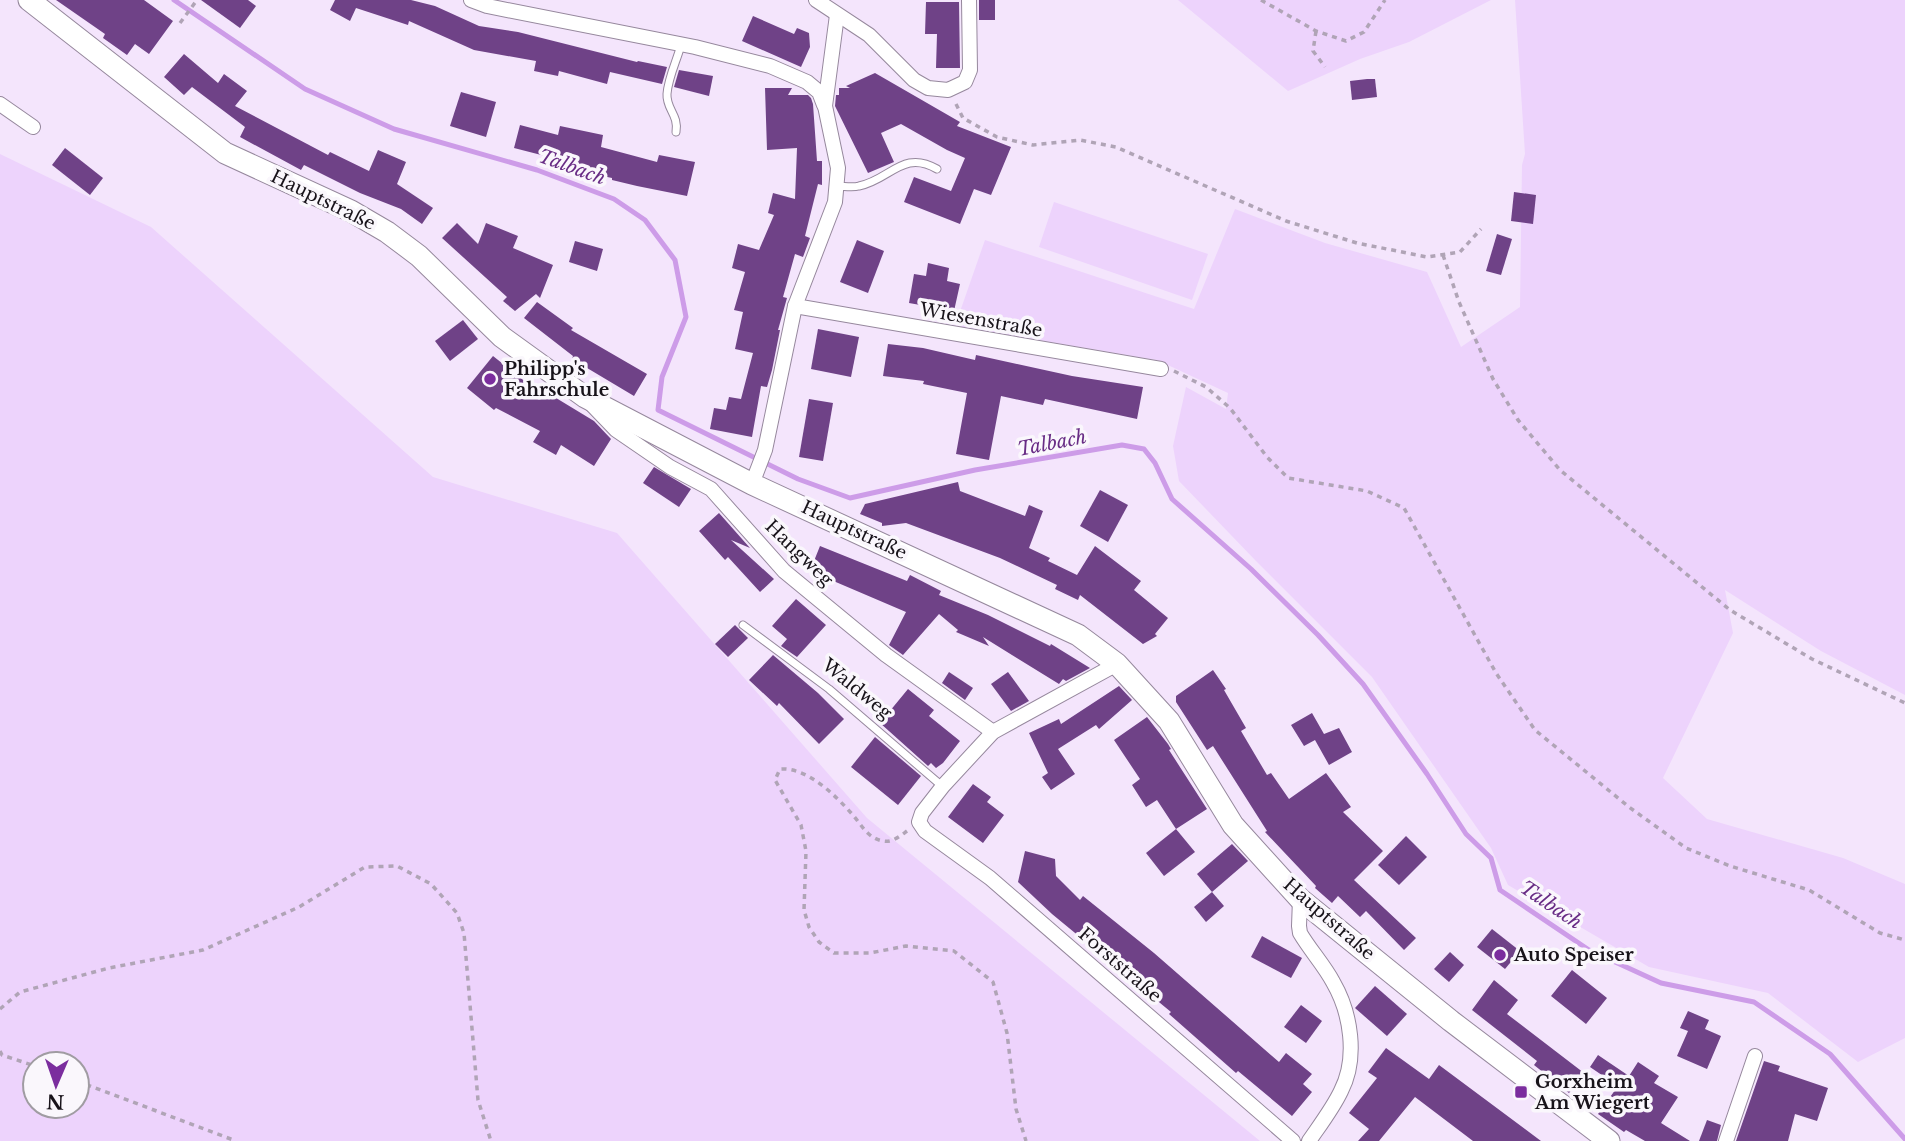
<svg xmlns="http://www.w3.org/2000/svg" width="1905" height="1141" viewBox="0 0 1905 1141" font-family="'Libre Baskerville',serif">
  <style>
    .green { fill: #edd3fc; fill-rule: evenodd }
    .lines { fill: none; stroke-linecap: round; stroke-linejoin: round }
    .stream { stroke: #cd9ce8; stroke-width: 5 }
    .building { fill: #6f4287 }
    .lane-casing { stroke: #96889d; stroke-width: 9 }
    .street-casing { stroke: #96889d; stroke-width: 16 }
    .secondary-casing { stroke: #96889d; stroke-width: 23 }
    .path { stroke: #b0a4b6; stroke-width: 3.5; stroke-dasharray: 5 5; stroke-linecap: butt }
    .lane { stroke: #fff; stroke-width: 7 }
    .street { stroke: #fff; stroke-width: 14 }
    .secondary { stroke: #fff; stroke-width: 21 }
    .poi-dot { fill: #7b2d9e; stroke: #faf7fc; stroke-width: 2.5 }
    .labels { text-anchor: middle; dominant-baseline: central; stroke-width: 7; stroke-linejoin: round; paint-order: stroke }
    .street-label { font-size: 18px; fill: #18131a; stroke: #faf7fc }
    .poi-label { font-size: 18px; font-weight: bold; fill: #18131a; stroke: #faf7fc; text-anchor: start }
    .water-label { font-size: 19px; font-style: italic; fill: #682c85; stroke: #faf7fc }
  </style>
  <rect width="100%" height="100%" fill="#f4e5fc"/>
  <g class="green">
    <polygon points="1178,0 1491,0 1409,42 1360,59 1288,91"/>
    <polygon points="1515,0 1905,0 1905,695 1821,651 1725,590 1733,633 1663,778 1707,819 1843,858 1905,884 1905,1038 1858,1062 1768,993 1649,967 1508,885 1491,848 1372,677 1256,561 1179,481 1173,446 1186,387 1226,409 1228,393 1157,360 955,326 985,240 1194,309 1235,209 1325,243 1427,272 1461,347 1520,307 1522,165 1525,154"/>
    <path d="M0,154l151,73 282,250 184,56 250,285 393,323h-1260zM35,1064h42v42h-42z"/>
    <polygon points="1054,202 1208,254 1192,300 1039,247"/>
  </g>
  <g class="lines">
    <polyline class="stream" points="174,0 305,89 394,129 537,170 614,199 645,220 675,260 686,317 662,377 658,410 798,479 850,498 975,470 1122,445 1144,449 1155,463 1172,499 1251,569 1318,635 1363,684 1427,774 1466,834 1491,858 1500,890 1589,950 1661,983 1754,1002 1830,1054 1905,1139"/>
  </g>
  <g class="building">
    <polygon points="56,0 144,0 173,21 149,54 135,44 127,55 103,38 105,34"/>
    <polygon points="201,0 248,0 256,6 240,28"/>
    <polygon points="335,0 411,0 435,6 479,26 518,32 637,62 638,61 667,67 662,84 610,72 607,84 559,71 558,76 534,71 536,61 474,50 409,21 408,25 356,8 350,21 330,10"/>
    <rect x="979" y="0" width="16" height="20"/>
    <polygon points="926,2 959,2 960,68 936,68 937,34 925,34"/>
    <polygon points="753,16 794,34 797,28 809,33 810,47 801,67 742,41"/>
    <polygon points="184,54 218,83 224,74 247,91 235,106 328,155 330,152 369,171 378,150 406,162 397,184 433,208 422,224 401,209 360,193 304,165 301,170 240,137 245,127 192,87 184,95 164,77"/>
    <polygon points="679,70 713,76 709,96 674,87"/>
    <polygon points="875,73 960,122 957,126 1011,147 991,195 974,189 960,224 904,202 914,177 951,191 965,158 947,150 901,124 881,133 894,162 868,173 835,106 836,95 839,95 839,88 850,88 846,86"/>
    <polygon points="1367,79 1375,79 1377,97 1352,100 1350,81"/>
    <polygon points="765,88 792,88 788,95 808,95 811,98 813,104 817,161 822,161 822,185 818,184 805,236 810,238 803,257 795,254 783,297 787,298 778,330 780,330 772,370 767,387 761,386 752,437 710,429 714,408 726,410 729,397 741,399 753,353 735,349 743,312 734,310 745,272 732,268 738,244 759,250 774,215 768,213 773,193 795,199 797,148 767,150"/>
    <polygon points="461,92 496,102 486,137 450,126"/>
    <polygon points="520,125 558,135 560,126 603,135 601,147 657,162 659,155 695,162 687,196 637,186 612,180 612,178 551,165 553,158 514,148"/>
    <polygon points="65,148 103,178 90,195 52,165"/>
    <polygon points="1514,192 1536,195 1533,224 1511,221"/>
    <polygon points="457,223 478,244 486,223 518,236 513,248 553,265 540,298 536,294 515,311 503,301 507,297 442,238"/>
    <polygon points="1497,234 1512,239 1501,275 1486,271"/>
    <polygon points="857,240 884,251 868,293 840,282"/>
    <polygon points="575,241 603,249 597,271 569,262"/>
    <polygon points="928,263 949,268 947,281 960,284 954,311 909,303 914,274 926,276"/>
    <polygon points="537,302 573,328 571,330 647,374 634,396 572,359 573,356 524,318"/>
    <polygon points="463,320 478,339 450,361 435,341"/>
    <polygon points="818,329 859,337 851,377 811,369"/>
    <polygon points="888,344 923,348 975,360 976,355 1072,376 1143,387 1137,419 1045,399 1043,405 1001,396 989,460 956,454 967,393 923,384 924,381 883,376"/>
    <polygon points="493,356 532,387 533,384 594,421 611,439 594,466 561,445 556,455 533,442 540,431 496,408 494,410 467,388"/>
    <polygon points="809,399 833,403 823,461 799,457"/>
    <polygon points="654,467 691,489 679,507 643,483"/>
    <polygon points="958,482 960,491 1025,516 1029,505 1043,511 1029,548 1050,558 1048,561 1077,575 1095,546 1141,581 1134,590 1168,618 1155,634 1157,636 1143,644 1080,595 1078,600 1055,589 1057,585 1000,558 906,523 882,526 882,523 860,514 865,504"/>
    <polygon points="1100,490 1128,505 1108,542 1080,526"/>
    <polygon points="719,513 750,548 731,540 774,579 760,592 728,557 725,560 699,531"/>
    <polygon points="820,546 907,581 910,575 941,591 939,595 988,615 1050,646 1051,644 1090,668 1066,681 1063,679 1059,684 983,637 989,646 956,632 958,630 939,614 903,655 889,645 906,612 810,571"/>
    <polygon points="796,599 826,625 797,657 781,646 787,639 772,626"/>
    <polygon points="735,625 748,638 728,657 715,644"/>
    <polygon points="773,655 818,693 844,719 819,744 779,703 777,706 749,680"/>
    <polygon points="1213,670 1226,689 1224,690 1246,728 1241,731 1267,775 1271,773 1289,799 1326,773 1351,807 1343,812 1383,851 1354,880 1416,938 1404,950 1366,911 1360,917 1338,896 1332,903 1315,888 1316,886 1265,832 1267,831 1213,746 1207,750 1176,702 1176,696"/>
    <polygon points="949,672 973,688 965,700 942,683"/>
    <polygon points="1008,672 1029,701 1011,711 991,684"/>
    <polygon points="1119,686 1132,700 1099,729 1096,725 1058,749 1075,774 1051,790 1042,777 1048,773 1029,733 1059,719 1061,724"/>
    <polygon points="908,689 934,710 929,716 960,741 943,763 936,768 931,763 928,766 880,723"/>
    <polygon points="1312,713 1324,734 1339,728 1352,752 1329,765 1315,740 1304,746 1291,725"/>
    <polygon points="1147,717 1168,744 1171,749 1169,750 1207,809 1176,829 1157,800 1146,807 1132,785 1140,779 1114,740"/>
    <polygon points="875,737 921,776 898,805 851,767"/>
    <polygon points="973,784 991,797 987,802 1004,815 983,843 948,817"/>
    <polygon points="1176,829 1195,852 1164,876 1146,853"/>
    <polygon points="1406,836 1427,857 1399,885 1378,865"/>
    <polygon points="1232,844 1248,861 1212,892 1197,874"/>
    <polygon points="1025,851 1055,859 1056,876 1080,900 1083,896 1154,953 1279,1062 1286,1053 1312,1074 1303,1084 1312,1092 1292,1116 1238,1071 1236,1073 1169,1014 1171,1012 1052,914 1018,882"/>
    <polygon points="1212,892 1224,906 1206,922 1194,907"/>
    <polygon points="1492,929 1520,951 1505,969 1477,947"/>
    <polygon points="1262,936 1302,958 1291,978 1251,957"/>
    <polygon points="1450,952 1464,965 1449,982 1434,969"/>
    <polygon points="1572,970 1607,998 1586,1024 1551,996"/>
    <polygon points="1494,980 1518,1000 1507,1014 1584,1073 1569,1093 1534,1065 1537,1061 1472,1010"/>
    <polygon points="1375,986 1407,1014 1387,1036 1355,1008"/>
    <polygon points="1301,1005 1322,1021 1306,1043 1284,1027"/>
    <polygon points="1688,1011 1709,1020 1705,1029 1721,1036 1707,1069 1677,1056 1688,1031 1680,1028"/>
    <polygon points="1386,1048 1429,1079 1439,1065 1541,1141 1473,1141 1415,1097 1379,1141 1358,1141 1369,1129 1349,1113 1377,1078 1368,1072"/>
    <polygon points="1598,1055 1629,1076 1638,1062 1659,1076 1654,1083 1678,1097 1661,1123 1690,1141 1645,1141 1626,1130 1624,1132 1598,1114 1618,1086 1590,1067"/>
    <polygon points="1764,1061 1780,1066 1778,1071 1828,1088 1817,1121 1795,1114 1788,1141 1736,1141"/>
    <polygon points="1707,1120 1721,1125 1717,1141 1699,1141"/>
  </g>
  <g class="lines">
    <defs>
      <g id="lane">
        <path d="M676,132c3,-17 -10,-23 -9,-38 1,-16 10,-34 14,-49"/>
        <path d="M836,186c8,0 16,2 23,0 31,-6 44,-37 78,-17"/>
        <polyline points="743,625 829,689 942,786"/>
      </g>
      <g id="street">
        <polyline points="471,0 487,6 695,47 770,66 807,82 819,92 824,105"/>
        <polyline points="816,0 869,35 914,80 928,88 948,90 965,82 970,70 969,0"/>
        <polyline points="0,104 33,127"/>
        <polyline points="795,306 1161,369"/>
        <polyline points="592,405 616,430 670,467 711,489 784,571 886,655 993,732"/>
        <polyline points="752,484 765,450 795,306 835,202 838,168 825,106 837,15"/>
        <polyline points="1117,664 993,732 943,786 922,813 919,822 925,831 990,878 1293,1141"/>
        <path d="M1300,899l-1,27 1,7c10,17 24,32 33,49 18,31 25,76 8,109 -8,17 -21,34 -32,50"/>
        <polyline points="1726,1141 1755,1056"/>
      </g>
      <polyline id="secondary" points="29,0 225,153 351,211 387,232 419,256 502,337 585,397 752,484 1078,635 1117,664 1169,721 1233,825 1300,899 1451,1021 1609,1141"/>
    </defs>
    <use href="#lane" class="lane-casing"/>
    <use href="#street" class="street-casing"/>
    <use href="#secondary" class="secondary-casing"/>
    <g class="path">
      <polyline points="1261,0 1316,31 1346,41 1364,32 1385,0"/>
      <polyline points="180,23 197,0"/>
      <polyline points="1316,31 1313,51 1325,67"/>
      <polyline points="956,104 963,118 997,137 1033,145 1080,140 1116,147 1286,221 1357,243 1427,257 1460,252 1481,229"/>
      <polyline points="1443,255 1459,302 1493,379 1518,420 1560,470 1730,610 1812,659 1905,703"/>
      <polyline points="1174,371 1206,387 1230,408 1267,457 1288,478 1367,491 1404,508 1496,673 1535,730 1629,807 1686,848 1730,866 1809,890 1880,933 1905,940"/>
      <path d="M907,831c-7,5 -15,12 -24,10 -16,-3 -21,-16 -31,-27 -17,-19 -45,-47 -72,-45l-5,11 26,45 5,26 -2,59 5,17 10,15 15,11h36l36,-7 48,5 39,31 14,51 9,76 10,32"/>
      <polyline points="0,1009 20,992 109,968 203,950 299,907 365,867 397,866 431,884 457,913 464,933 478,1100 491,1141"/>
      <polyline points="0,1051 2,1055 35,1066"/>
      <polyline points="77,1081 236,1141"/>
    </g>
    <use href="#lane" class="lane"/>
    <use href="#street" class="street"/>
    <use href="#secondary" class="secondary"/>
  </g>
  <g class="poi-dot">
    <circle cx="490" cy="379" r="7"/>
    <circle cx="1500" cy="955" r="7"/>
    <rect x="1514" y="1085" width="14" height="14" rx="3.5"/>
  </g>
  <g class="labels">
    <g class="street-label">
      <text transform="translate(323 200) rotate(26)">Hauptstraße</text>
      <text transform="translate(981 320) rotate(10)">Wiesenstraße</text>
      <text transform="translate(854 530) rotate(25)">Hauptstraße</text>
      <text transform="translate(799 553) rotate(44)">Hangweg</text>
      <text transform="translate(857 689) rotate(39)">Waldweg</text>
      <text transform="translate(1329 919) rotate(41)">Hauptstraße</text>
      <text transform="translate(1120 965) rotate(41)">Forststraße</text>
    </g>
    <g class="poi-label">
      <text x="504" y="369">Philipp's<tspan x="504" dy="21">Fahrschule</tspan></text>
      <text x="1514" y="955">Auto Speiser</text>
      <text x="1535" y="1082">Gorxheim<tspan x="1535" dy="21">Am Wiegert</tspan></text>
    </g>
    <g class="water-label">
      <text transform="translate(572 167) rotate(20)">Talbach</text>
      <text transform="translate(1052 443) rotate(-11)">Talbach</text>
      <text transform="translate(1551 905) rotate(34)">Talbach</text>
    </g>
  </g>
  <g transform="translate(56 1085) rotate(182)"><circle r="33" fill="#faf7fc" stroke="#a09ca2" stroke-width="2"/>
  <path d="M0-5L12 26L0 18L-12 26Z" fill="#7b2d9e"/>
  <text y="-10" font-size="19" font-weight="bold" text-anchor="middle" fill="#18131a">N</text>
  </g>
</svg>
